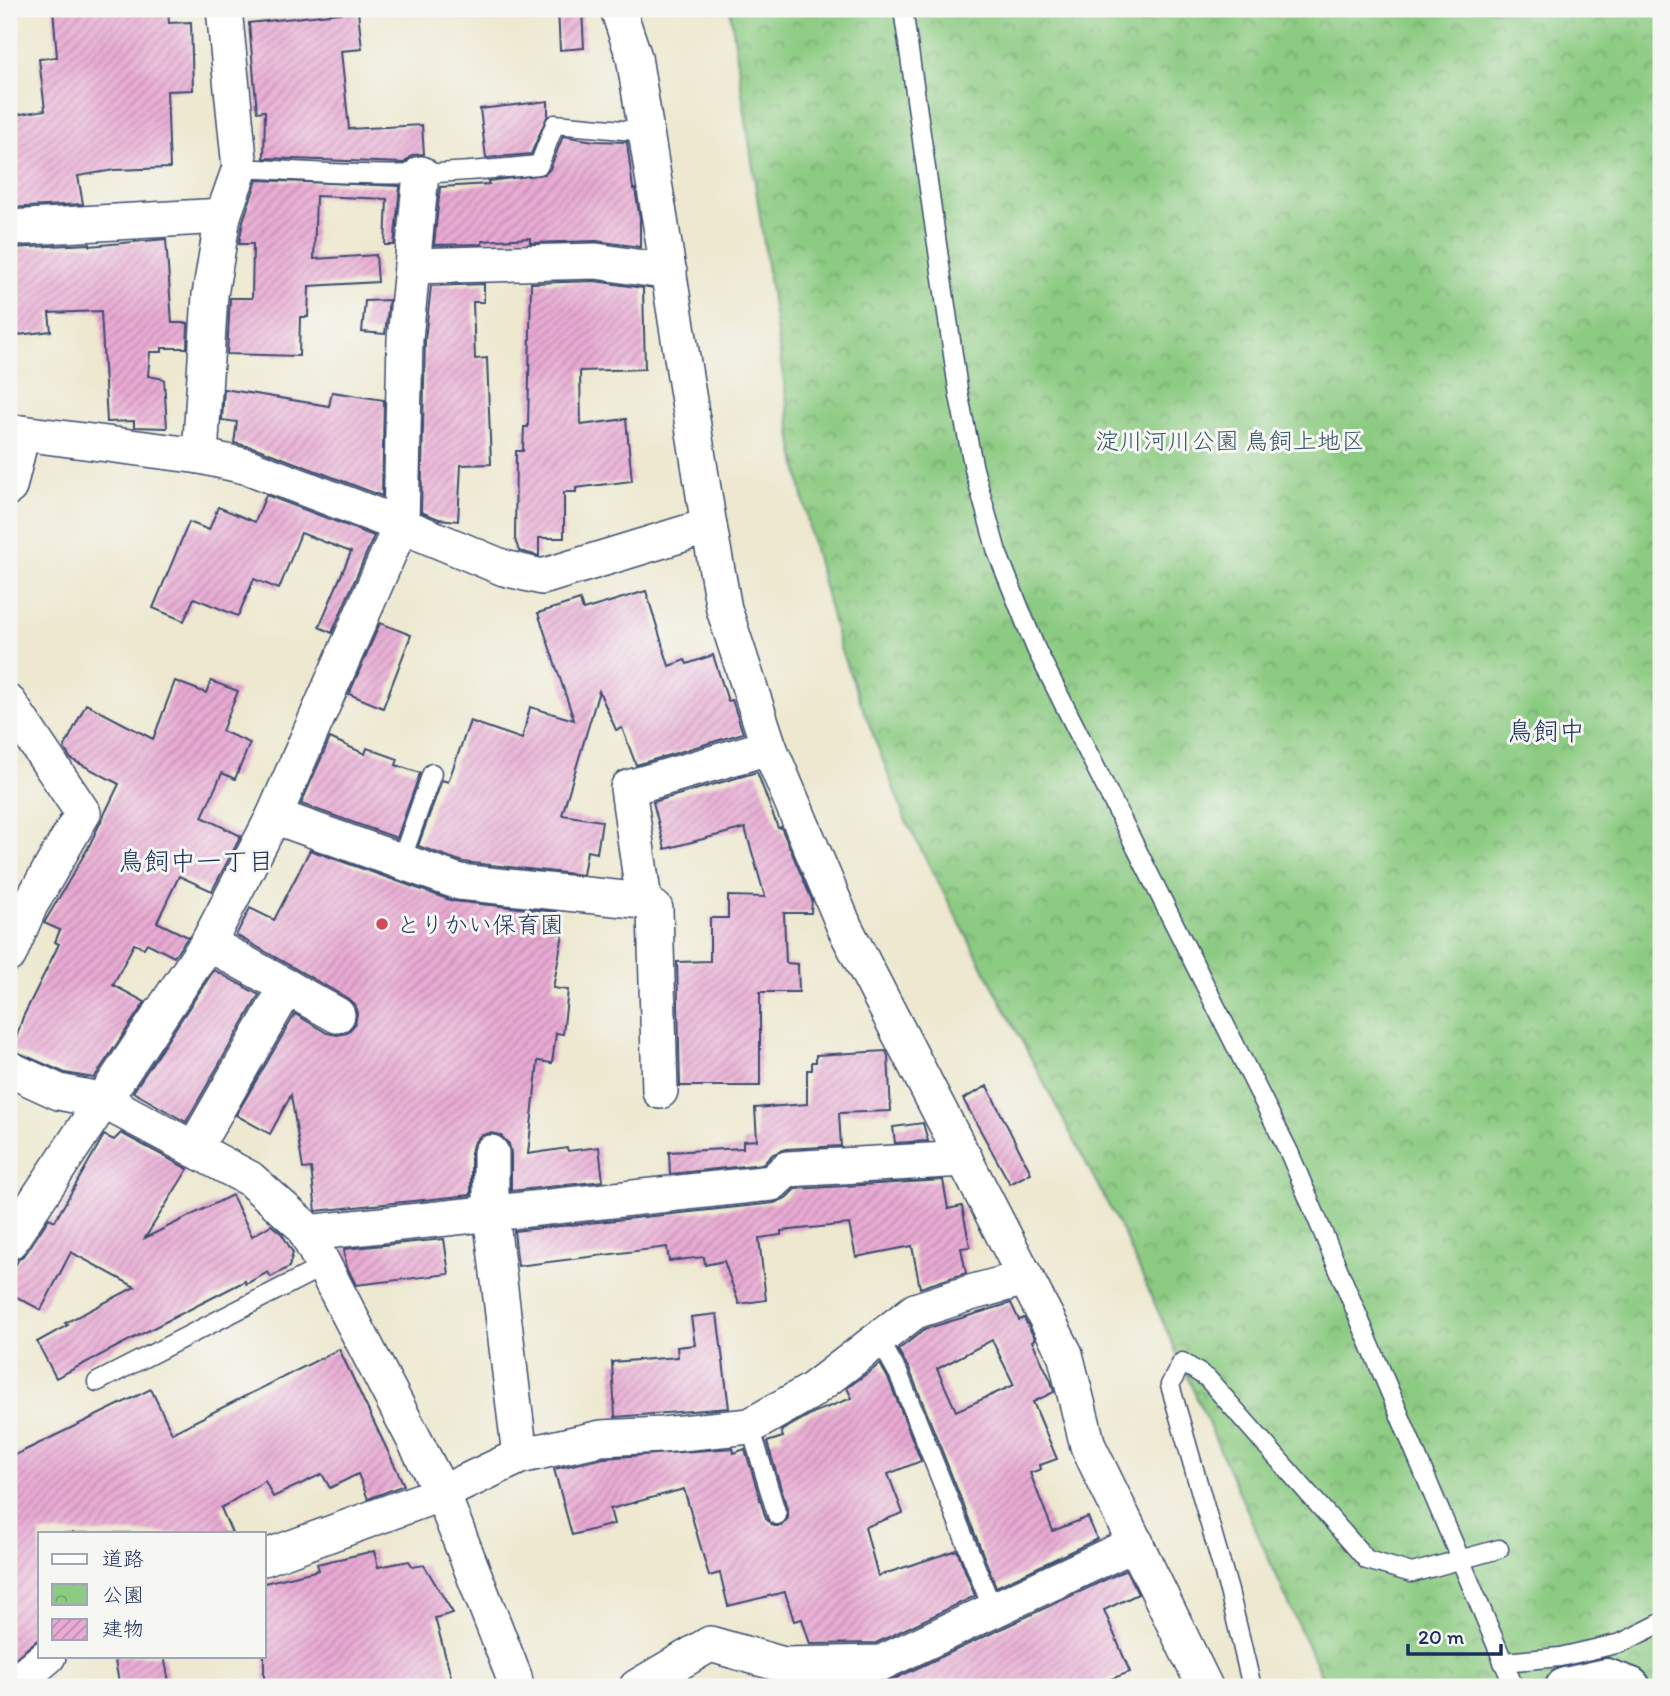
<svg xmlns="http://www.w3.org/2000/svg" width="1670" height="1696" viewBox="0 0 1670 1696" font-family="Itim,'Klee One',sans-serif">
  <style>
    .park { fill: url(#park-crowns); stroke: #547d70; stroke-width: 2 }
    .building { fill: url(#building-hatch); fill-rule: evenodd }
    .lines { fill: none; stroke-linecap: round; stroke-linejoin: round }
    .service-casing { stroke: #3a4b6f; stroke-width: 21 }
    .minor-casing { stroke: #3a4b6f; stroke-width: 38 }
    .primary-casing { stroke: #3a4b6f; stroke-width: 42 }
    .service { stroke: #fff; stroke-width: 18 }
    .minor { stroke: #fff; stroke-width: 35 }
    .primary { stroke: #fff; stroke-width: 38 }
    .poi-dot { fill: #d1495b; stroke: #f6f6f2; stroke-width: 2.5 }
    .labels { text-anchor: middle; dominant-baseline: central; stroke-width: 6; stroke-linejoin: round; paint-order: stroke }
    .park-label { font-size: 24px; fill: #375667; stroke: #f6f6f2 }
    .poi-label { font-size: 24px; fill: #1b2f5e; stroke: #f6f6f2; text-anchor: start }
    .neighbourhood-label { font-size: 26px; fill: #1b2f5e; stroke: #f6f6f2 }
  </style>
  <defs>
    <pattern id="park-crowns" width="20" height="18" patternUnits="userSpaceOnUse" patternTransform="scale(1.75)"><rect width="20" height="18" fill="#8ccb82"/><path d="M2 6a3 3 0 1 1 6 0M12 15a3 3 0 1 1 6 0" fill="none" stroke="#72a56e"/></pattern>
    <pattern id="building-hatch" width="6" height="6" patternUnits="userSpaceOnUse" patternTransform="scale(1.75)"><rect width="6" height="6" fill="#e9aad3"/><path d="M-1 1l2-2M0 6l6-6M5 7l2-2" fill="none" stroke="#bc8bae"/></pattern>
  </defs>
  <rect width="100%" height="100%" fill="#f6f6f2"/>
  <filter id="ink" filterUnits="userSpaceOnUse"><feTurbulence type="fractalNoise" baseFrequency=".0143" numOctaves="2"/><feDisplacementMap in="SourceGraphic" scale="14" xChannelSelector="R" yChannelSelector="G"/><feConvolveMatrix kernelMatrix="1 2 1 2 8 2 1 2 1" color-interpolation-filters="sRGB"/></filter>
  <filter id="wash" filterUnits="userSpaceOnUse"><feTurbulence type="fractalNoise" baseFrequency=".00686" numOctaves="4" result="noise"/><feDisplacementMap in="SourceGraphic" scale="28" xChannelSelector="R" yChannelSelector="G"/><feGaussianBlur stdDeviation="1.57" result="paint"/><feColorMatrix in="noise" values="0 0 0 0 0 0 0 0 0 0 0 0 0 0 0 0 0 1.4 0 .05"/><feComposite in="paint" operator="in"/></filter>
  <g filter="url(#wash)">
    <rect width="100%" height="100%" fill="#ede8cf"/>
    <polygon class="park" points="730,9 1661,9 1661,1687 1326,1687 1124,1235 906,821 840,648 810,533 793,445"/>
    <g id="blocks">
      <g class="building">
        <polygon points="53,9 168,9 169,23 191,22 193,90 167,91 170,168 114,170 78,176 83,204 9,208 9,116 45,110 39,59 57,57"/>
        <polygon points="558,9 582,9 584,48 560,50"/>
        <polygon points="358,11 362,49 341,51 349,129 422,125 424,154 413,155 404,163 264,158 265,111 257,112 249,23"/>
        <polygon points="548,101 548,115 531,154 486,158 480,109"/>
        <polygon points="563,136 594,141 627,142 633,189 635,189 640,219 640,247 596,241 530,243 530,238 482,241 482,244 434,245 440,187 489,184 488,181 545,174 550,169"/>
        <polygon points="257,180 400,186 394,245 385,245 387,199 316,196 314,259 376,255 378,282 309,286 308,317 300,317 299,356 227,354 230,298 252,298 253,244 239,244 243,221"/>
        <polygon points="166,239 172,323 188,323 187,348 162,348 162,352 150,352 148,376 164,379 167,428 134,427 134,421 107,422 101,311 49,313 51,331 9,336 9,248 90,244 90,246"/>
        <polygon points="595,281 643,288 645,369 580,371 581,425 626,419 632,481 576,488 576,492 564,492 564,538 539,538 539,556 519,551 515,539 516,451 523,451 524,427 528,427 531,283"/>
        <polygon points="484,284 484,302 473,302 475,359 487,358 491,464 461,465 458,521 439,519 421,512 425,340 431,286"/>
        <polygon points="389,300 385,334 362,332 365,301"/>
        <polygon points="224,389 329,406 332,392 384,400 382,496 256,448 234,443 237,422 222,420"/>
        <polygon points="266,495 374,536 332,633 319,627 351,552 301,533 279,589 254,579 238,616 194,598 184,621 153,608 189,522 209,530 218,507 255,522"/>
        <polygon points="646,591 669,666 685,660 687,664 713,655 728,701 732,700 743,733 636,765 622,728 616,730 599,691 562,815 602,821 597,853 587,851 583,875 463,862 418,846 442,780 448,782 470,721 522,739 530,707 574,720 538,613 580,600 583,610"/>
        <polygon points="380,623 411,635 383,708 349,694"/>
        <polygon points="175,681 206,693 211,681 238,691 222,731 250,743 235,779 222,773 202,817 241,836 212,891 179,876 157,922 188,937 174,957 147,943 144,948 134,944 113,985 145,1002 94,1078 65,1073 12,1050 23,1017 59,944 55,942 60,930 44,923 88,848 119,784 71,759 64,748 86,704 153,739"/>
        <polygon points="330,738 365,754 367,748 398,759 396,765 420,773 397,838 301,804"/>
        <polygon points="757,772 778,828 781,827 812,900 811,913 784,913 786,963 798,964 799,992 760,992 760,1086 680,1086 677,962 710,961 710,918 728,918 728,896 765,897 745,828 665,849 653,802"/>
        <polygon points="310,850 453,901 557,912 553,932 563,934 553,988 568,990 563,1034 556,1033 552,1063 538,1061 528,1154 567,1148 568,1151 599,1147 603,1181 511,1191 511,1153 509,1144 500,1135 490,1133 480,1136 473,1144 471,1153 471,1195 316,1211 311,1168 303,1169 291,1095 270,1134 236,1115 295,1014 327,1033 337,1035 347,1033 355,1024 357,1014 355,1005 347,998 236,935 250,908 274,920"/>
        <polygon points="214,970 259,995 186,1122 133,1092"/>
        <polygon points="886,1051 888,1056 891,1111 839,1113 841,1146 786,1149 773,1154 763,1164 670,1174 669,1152 743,1148 743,1141 757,1140 755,1108 807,1104 807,1070 812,1070 812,1062 816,1062 816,1055"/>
        <polygon points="987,1086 1031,1173 1010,1184 963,1099"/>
        <polygon points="923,1123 928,1141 895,1143 893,1127"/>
        <polygon points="121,1133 188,1169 145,1238 232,1195 252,1236 271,1225 282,1234 293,1253 289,1267 271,1277 268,1272 246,1284 245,1281 56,1378 37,1342 68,1325 65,1323 135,1287 71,1252 41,1310 9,1293 9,1278 18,1260 26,1253 49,1218 55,1221 104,1135 114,1140"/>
        <polygon points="943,1180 948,1209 962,1206 970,1247 961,1248 966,1273 920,1288 912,1246 856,1257 849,1224 781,1231 781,1235 759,1238 766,1300 739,1304 724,1261 705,1265 704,1257 669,1261 667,1247 518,1266 514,1231 774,1203 786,1198 795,1189"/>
        <polygon points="444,1239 449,1274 356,1285 346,1265 344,1249"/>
        <path d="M1011,1303l8,17 5,-2 11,21 -3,2 19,40 3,11 -21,10 24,57 -17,6 1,4 -11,4 23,58 35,-14 9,22 -101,48 -86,-216 -12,-21 27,-21zM992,1340l22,45 -58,26 -19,-42z"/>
        <polygon points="717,1314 729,1408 615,1417 612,1362 678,1357 677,1347 695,1345 691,1317"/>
        <polygon points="339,1349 404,1485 368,1499 358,1474 330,1488 322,1474 273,1497 265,1481 221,1508 232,1533 40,1533 40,1638 9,1663 9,1458 151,1389 172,1433"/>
        <polygon points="880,1364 889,1380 921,1461 888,1474 903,1513 865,1527 878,1576 957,1550 975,1596 876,1643 810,1644 802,1619 794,1621 785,1592 728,1606 720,1573 709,1576 684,1489 610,1509 614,1524 572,1535 554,1469 604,1458 733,1448 734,1453 745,1449 766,1519 774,1526 781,1526 788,1518 788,1512 767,1442 783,1437 781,1431 815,1412 852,1398 847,1388"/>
        <polygon points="374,1551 378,1567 409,1561 413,1567 424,1565 453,1613 435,1618 454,1687 264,1687 264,1583 319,1570 317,1564"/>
        <polygon points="1126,1570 1138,1594 1104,1610 1130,1672 1105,1681 1107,1687 824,1687 823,1684 890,1681"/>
        <polygon points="114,1656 164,1656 170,1687 120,1687"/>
      </g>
    </g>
  </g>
  <g filter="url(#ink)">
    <use href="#blocks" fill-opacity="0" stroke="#3a4b6f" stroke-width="2"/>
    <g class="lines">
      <defs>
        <g id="service">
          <polyline points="903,9 959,396 974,469 997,552 1036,649 1289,1152 1514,1687"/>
          <path d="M240,168c60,3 121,8 181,6 40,-2 79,-5 118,-9l16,-41 91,8"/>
          <polyline points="401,861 432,773"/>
          <polyline points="879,1339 899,1375 993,1610"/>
          <polyline points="97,1382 324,1266"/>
          <polyline points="750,1426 777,1515"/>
          <polyline points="1503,1662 1560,1657 1621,1643 1661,1623"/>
          <polyline points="1252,1687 1229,1591 1170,1385 1182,1362 1207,1378 1367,1560 1412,1573 1499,1549"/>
        </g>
        <g id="minor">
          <polyline points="618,9 634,57 709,526 724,609 769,747 845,928 1065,1354 1088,1446 1205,1687"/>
          <polyline points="421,174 405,339 401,525 504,568 542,577 709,526"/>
          <polyline points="9,228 223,216"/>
          <polyline points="412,266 596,261 669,272"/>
          <polyline points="9,487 22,433 200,456"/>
          <polyline points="9,703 83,813 30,905 9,954"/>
          <polyline points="274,816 459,882 644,901"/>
          <polyline points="208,943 337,1015"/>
          <polyline points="9,1069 59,1092 104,1101 250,1179 303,1226 442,1493 514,1677 516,1687"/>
          <polyline points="660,1091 655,909 644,901 628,788 769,747"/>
          <polyline points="194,1149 287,987"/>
          <polyline points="491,1153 491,1214 520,1456"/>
          <polyline points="307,1233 772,1183 787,1169 965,1159"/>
          <polyline points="9,1242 208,943 274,816 401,525 249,467 200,456 210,295 223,216 240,168 224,9"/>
          <polyline points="264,1558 442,1493 520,1456 601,1438 662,1435 750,1426 811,1391 915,1311 970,1293 1026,1278"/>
          <polyline points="11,1687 48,1656"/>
          <polyline points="637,1687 710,1644 784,1665 881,1663 1136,1543"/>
        </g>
        <polyline id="primary" points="1565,1687 1606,1678 1631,1687"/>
      </defs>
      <use href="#service" class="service-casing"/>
      <use href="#minor" class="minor-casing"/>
      <use href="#primary" class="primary-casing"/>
      <use href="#service" class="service"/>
      <use href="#minor" class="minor"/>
      <use href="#primary" class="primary"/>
    </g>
  </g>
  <circle class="poi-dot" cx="382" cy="924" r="7"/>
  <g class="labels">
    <g class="park-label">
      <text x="1230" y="440">淀川河川公園 鳥飼上地区</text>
    </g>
    <g class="poi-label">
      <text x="396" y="924">とりかい保育園</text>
    </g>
    <g class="neighbourhood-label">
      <text x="1546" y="731">鳥飼中</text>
      <text x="196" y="861">鳥飼中一丁目</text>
    </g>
  </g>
  <rect width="1670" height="1696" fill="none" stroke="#f6f6f2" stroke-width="35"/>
  <rect x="38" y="1532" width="228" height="126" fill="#f6f6f2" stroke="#9ea6b7" stroke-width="2"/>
  <rect x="52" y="1554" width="35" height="10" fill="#ffffff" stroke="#9ea6b7" stroke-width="2"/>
  <text x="102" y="1566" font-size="21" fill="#1b2f5e">道路</text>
  <rect x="52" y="1584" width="35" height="21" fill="url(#park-crowns)" stroke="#9ea6b7" stroke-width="2"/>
  <text x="102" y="1602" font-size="21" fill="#1b2f5e">公園</text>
  <rect x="52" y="1619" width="35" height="21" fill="url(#building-hatch)" stroke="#9ea6b7" stroke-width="2"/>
  <text x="102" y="1636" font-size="21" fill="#1b2f5e">建物</text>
  <path d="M1408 1644v10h93v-10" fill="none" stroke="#1b2f5e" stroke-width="3.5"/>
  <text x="1418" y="1644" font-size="21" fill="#1b2f5e" stroke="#f6f6f2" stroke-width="5" paint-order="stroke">20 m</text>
</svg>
